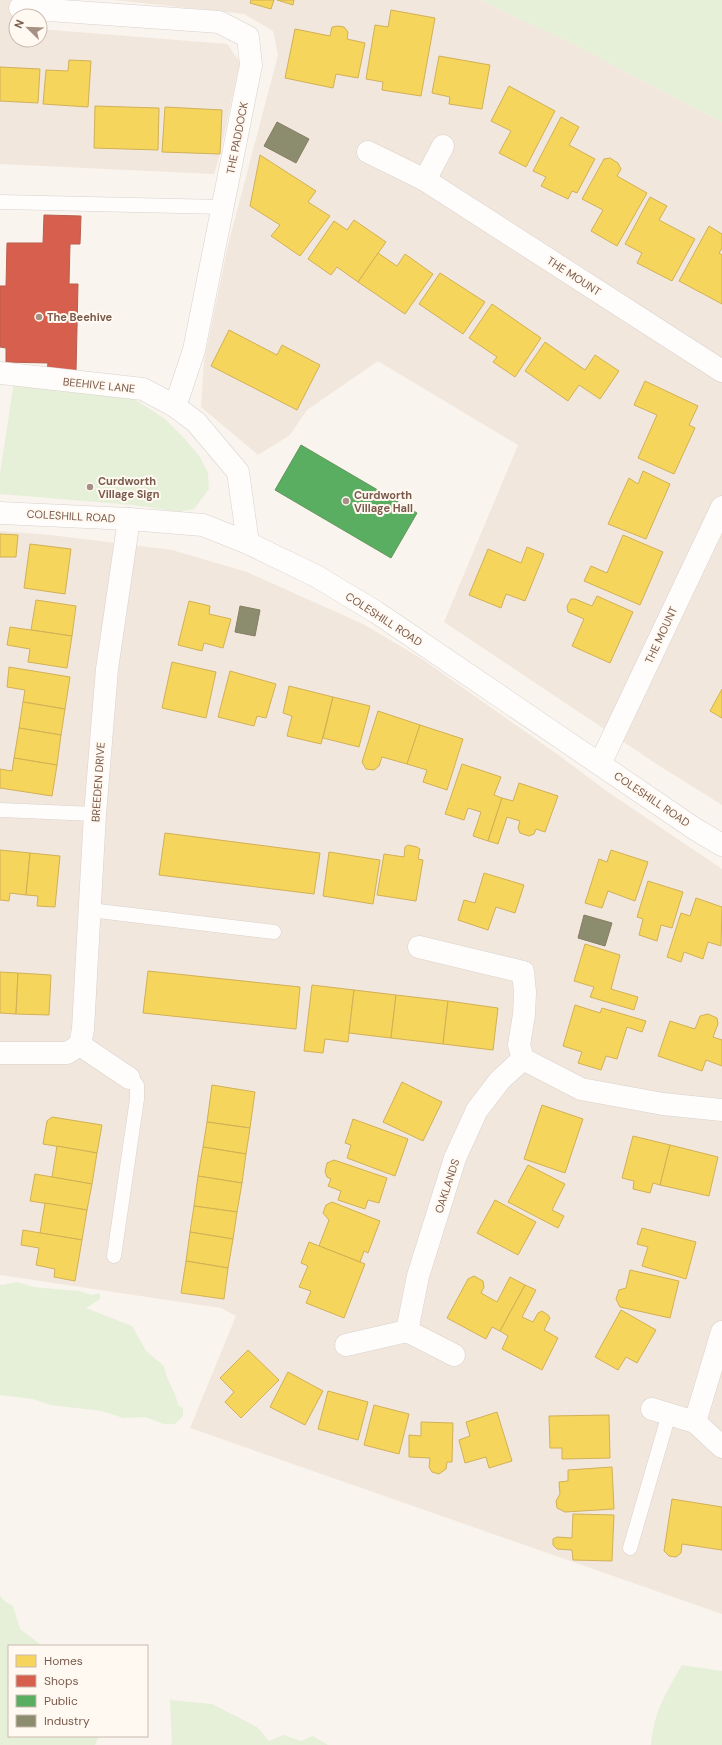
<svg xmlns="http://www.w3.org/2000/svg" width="722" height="1745" viewBox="0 0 722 1745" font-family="'DM Sans',sans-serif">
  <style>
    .residential { fill: #f2e7dc }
    .green { fill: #e6f0d9 }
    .homes { fill: #f6d55c; stroke: #d1b057 }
    .shops { fill: #d6604d; stroke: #ba5e4d }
    .public { fill: #5aae61; stroke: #64955b }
    .industry { fill: #8c8c6e; stroke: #877d64 }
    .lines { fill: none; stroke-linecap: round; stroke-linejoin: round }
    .service-casing { stroke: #d9d1cc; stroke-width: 15 }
    .minor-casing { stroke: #d9d1cc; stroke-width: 23 }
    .service { stroke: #fefdfc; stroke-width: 14 }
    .minor { stroke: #fefdfc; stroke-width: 22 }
    .poi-dot { fill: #a69085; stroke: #fff9f1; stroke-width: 1.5 }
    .labels { text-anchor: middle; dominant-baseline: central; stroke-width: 4; stroke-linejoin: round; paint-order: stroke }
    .street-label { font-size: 11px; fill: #7a5a4c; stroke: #fff9f1 }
    .poi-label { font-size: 11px; font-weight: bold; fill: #7a5a4c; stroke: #fff9f1; text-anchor: start }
  </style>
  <rect width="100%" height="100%" fill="#f9f4ee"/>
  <g class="residential">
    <polygon points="0,0 23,0 16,16 16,40 40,40 40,29 227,44 240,62 220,154 214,174 0,164"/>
    <polygon points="114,0 481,0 575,45 722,122 722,805 655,763 444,622 518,445 378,361 307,410 290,435 258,455 201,407 204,361 228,245 278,55 273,31 244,14"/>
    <polygon points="0,531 51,535 172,550 247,572 363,624 422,659 557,754 608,792 722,869 722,1614 190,1428 236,1316 221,1308 0,1275"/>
  </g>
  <g class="green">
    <polygon points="481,0 722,0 722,122 575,45"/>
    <polygon points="14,381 133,398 165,419 184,438 200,457 208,473 209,489 194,509 179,512 133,505 0,494 0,474"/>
    <path d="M17,1282l16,5 46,4 13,4 8,-2v6l-14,9 46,18 14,25 18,15c2,16 11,22 14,39l5,3v8l-8,8h-11l-19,-7 -22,1 -21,-7 -52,-6 -17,-6 -33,-4v-111l2,1z"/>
    <polygon points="0,1595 3,1600 13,1606 20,1629 40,1644 41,1646 9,1646 9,1736 99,1736 95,1745 0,1745"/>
    <path d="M682,1665l40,6v74h-71c3,-34 15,-52 31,-80z"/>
    <polygon points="170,1700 212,1704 257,1727 269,1741 284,1735 301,1741 313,1736 328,1745 171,1745 172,1742"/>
  </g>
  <g class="homes">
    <polygon points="251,0 274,0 271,9 250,3"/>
    <polygon points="277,0 294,0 293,5"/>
    <polygon points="391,10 435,18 421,96 382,90 383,82 366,79 375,25 388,27"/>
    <polygon points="338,26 344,27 348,32 347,39 365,43 358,78 336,74 333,88 285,78 295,29 330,36 332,27"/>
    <polygon points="439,56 490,65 482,109 449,104 450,97 432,93"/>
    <polygon points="69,60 91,61 88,107 43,104 46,70 68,71"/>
    <polygon points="0,67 40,69 38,103 0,101"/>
    <polygon points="509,86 555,111 526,167 499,153 511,131 491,121"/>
    <polygon points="95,106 159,108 158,150 94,148"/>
    <polygon points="165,107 222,110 220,154 162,152"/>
    <polygon points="561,117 579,127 569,145 595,159 577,193 572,191 568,199 541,186 546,177 533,171"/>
    <polygon points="260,155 316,191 308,202 330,216 300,256 271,236 280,225 250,206"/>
    <polygon points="610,158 618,163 621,169 617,176 647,193 617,246 591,231 603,210 582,199 604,159"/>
    <polygon points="650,197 667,206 659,220 695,239 672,281 637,263 642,253 625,244"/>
    <polygon points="354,220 386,242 358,282 337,267 331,275 308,259 334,221 347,230"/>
    <polygon points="709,226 722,234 722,248 719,253 722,255 722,304 679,281"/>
    <polygon points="378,253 397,266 405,254 433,274 405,314 358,282"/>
    <polygon points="440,273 485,302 463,334 419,304"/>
    <polygon points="492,304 541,338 515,377 493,362 497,357 469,338"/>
    <polygon points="229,330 277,355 282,345 320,365 297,410 211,366"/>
    <polygon points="545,342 585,370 595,355 619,371 600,399 579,385 568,401 525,371"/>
    <polygon points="645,381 698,406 689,425 695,428 674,474 638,458 657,415 634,405"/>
    <polygon points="643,471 670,484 646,539 608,524 629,478 638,484"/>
    <polygon points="0,534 18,535 16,557 0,557"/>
    <polygon points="623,535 663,552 640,605 584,581 591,566 607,573"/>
    <polygon points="30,544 71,549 65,594 24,588"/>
    <polygon points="527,547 544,554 525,601 506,594 501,608 469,595 488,549 521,563"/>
    <polygon points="597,596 633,612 610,663 572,646 584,619 568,612 567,606 571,599 575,599 592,606"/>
    <polygon points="36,600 76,606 72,636 31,630"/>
    <polygon points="189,601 210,606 209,614 231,619 223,648 204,643 202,651 178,645"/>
    <polygon points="10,627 72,636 67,668 28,662 30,649 7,645"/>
    <polygon points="172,662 216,672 206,718 162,708"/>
    <polygon points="9,667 70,677 65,709 23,702 25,690 7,687"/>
    <polygon points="230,671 276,684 266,718 257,716 254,726 218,717"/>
    <polygon points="289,686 333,697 321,744 287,736 292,716 283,713"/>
    <polygon points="722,689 722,718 710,711"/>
    <polygon points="333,697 370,706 359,747 323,738"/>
    <polygon points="23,702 65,709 61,735 19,728"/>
    <polygon points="378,711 420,725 407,764 382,757 379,766 374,770 366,769 362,762"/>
    <polygon points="420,725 463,739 447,790 423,782 427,770 407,764"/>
    <polygon points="19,728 61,735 57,765 14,758"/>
    <polygon points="14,758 57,765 52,796 0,788 0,769 12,771"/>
    <polygon points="462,764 501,777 494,795 502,798 488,841 473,836 481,812 468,808 464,820 445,814"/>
    <polygon points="519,783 558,796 545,832 536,829 534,834 529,836 520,833 518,828 520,821 507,817 498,844 488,841 502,798 513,801"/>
    <polygon points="165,833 320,853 314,894 159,875"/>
    <polygon points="408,845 417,847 420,849 418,859 423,860 416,901 377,895 384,854 404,857 405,847"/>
    <polygon points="0,850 30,853 26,895 10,893 9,901 0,900"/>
    <polygon points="611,850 648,862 635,901 608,891 602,908 585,903 599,859 607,862"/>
    <polygon points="329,852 380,860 373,904 323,896"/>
    <polygon points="30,853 60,856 55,907 37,906 38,896 26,895"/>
    <polygon points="484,873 524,885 515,913 496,907 488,930 458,920 464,900 475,903"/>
    <polygon points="648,881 683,892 672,928 661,925 657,941 639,935 643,919 637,917"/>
    <polygon points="696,898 722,907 721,946 708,942 703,959 684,952 681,962 667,957 681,913 690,916"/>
    <polygon points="585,944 620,955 611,989 638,997 634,1010 590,997 594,987 574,981"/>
    <polygon points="148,971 300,987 296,1029 143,1013"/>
    <polygon points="0,972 18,973 16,1014 0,1013"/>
    <polygon points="18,973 51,975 49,1015 16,1014"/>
    <polygon points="312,985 354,990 348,1042 325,1039 323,1053 304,1051"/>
    <polygon points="354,990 396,995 391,1038 349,1033"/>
    <polygon points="396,995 448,1001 443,1044 391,1038"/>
    <polygon points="448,1001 498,1008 493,1050 443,1044"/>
    <polygon points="575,1005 600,1013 602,1008 646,1021 642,1032 627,1027 617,1059 606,1056 601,1070 578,1063 582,1052 563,1046"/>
    <polygon points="708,1014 717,1018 718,1024 713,1037 722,1040 722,1066 706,1060 702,1071 658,1056 670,1021 695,1029 700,1016"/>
    <polygon points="402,1082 442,1102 423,1141 383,1122"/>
    <polygon points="212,1085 255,1092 250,1128 207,1122"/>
    <polygon points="542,1105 583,1119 565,1173 524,1159"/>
    <polygon points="52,1117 102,1125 97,1153 43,1144 47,1121"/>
    <polygon points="353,1119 408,1139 395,1176 347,1158 351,1145 345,1143"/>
    <polygon points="207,1122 250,1128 246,1154 203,1147"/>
    <polygon points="633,1136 670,1145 660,1185 653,1183 650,1193 633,1189 634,1181 622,1178"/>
    <polygon points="670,1145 718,1157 709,1196 660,1185"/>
    <polygon points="57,1146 97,1153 92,1184 52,1177"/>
    <polygon points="203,1147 246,1154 242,1183 198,1176"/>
    <polygon points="334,1160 387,1178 379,1203 368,1200 365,1209 338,1200 341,1191 328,1186 331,1179 327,1177 325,1172 327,1163"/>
    <polygon points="528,1165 565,1184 552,1210 564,1216 558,1228 508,1202"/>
    <polygon points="35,1174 92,1184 87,1210 30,1201"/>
    <polygon points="198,1176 242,1183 237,1212 194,1206"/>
    <polygon points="495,1200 536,1222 518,1255 477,1233"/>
    <polygon points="332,1202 380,1221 368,1253 364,1251 360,1262 319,1246 329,1220 323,1213 326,1205"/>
    <polygon points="45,1203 87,1210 82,1240 40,1233"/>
    <polygon points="194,1206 237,1212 233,1239 190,1232"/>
    <polygon points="642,1228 696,1242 686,1279 642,1266 648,1247 637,1244"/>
    <polygon points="23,1230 82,1240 75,1281 54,1277 55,1269 36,1265 39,1248 21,1245"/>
    <polygon points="190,1232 233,1239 228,1268 186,1261"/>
    <polygon points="309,1242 365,1264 344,1318 306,1303 311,1291 299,1287 308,1266 301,1263"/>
    <polygon points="186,1261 228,1268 224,1299 181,1293"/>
    <polygon points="630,1270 679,1281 670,1318 620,1307 616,1299 619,1290 626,1288"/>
    <polygon points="474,1276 483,1281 484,1287 481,1293 497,1302 510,1277 525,1285 500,1331 492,1327 486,1339 447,1318 468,1279"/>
    <polygon points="525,1285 536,1290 522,1317 533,1322 538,1313 542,1311 548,1315 550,1318 544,1330 558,1338 542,1370 502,1349 508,1336 500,1331"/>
    <polygon points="621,1310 656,1330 637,1363 626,1357 618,1370 595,1357"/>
    <polygon points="248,1350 279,1380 241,1418 225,1402 234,1392 220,1378"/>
    <polygon points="288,1372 323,1391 305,1425 270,1407"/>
    <polygon points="328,1391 368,1402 358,1440 318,1429"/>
    <polygon points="374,1405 409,1414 399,1454 364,1445"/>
    <polygon points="497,1412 512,1461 489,1468 486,1457 465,1463 459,1440 470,1436 466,1422"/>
    <polygon points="609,1415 610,1458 562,1459 562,1448 550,1448 549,1416"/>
    <polygon points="421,1422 453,1423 452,1462 447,1462 446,1469 439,1474 432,1472 429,1467 430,1458 409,1457 409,1435 421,1436"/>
    <polygon points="612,1467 614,1509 565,1512 557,1508 556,1501 560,1494 559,1482 568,1481 568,1470"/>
    <polygon points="672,1499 722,1507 722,1550 682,1544 681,1553 676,1557 669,1556 664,1551"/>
    <polygon points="573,1514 614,1515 612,1561 573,1560 572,1550 557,1549 553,1545 553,1539 557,1537 572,1538"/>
  </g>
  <polygon class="shops" points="44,215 81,216 80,244 70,244 69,284 78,284 76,372 47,371 48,363 6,362 6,348 0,347 0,286 6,286 7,243 43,243"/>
  <polygon class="public" points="301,445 417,513 391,558 275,490"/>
  <g class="industry">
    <polygon points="277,122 309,139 296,163 264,146"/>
    <polygon points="240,606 260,610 255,636 235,632"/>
    <polygon points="584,915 612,923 605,946 578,938"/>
  </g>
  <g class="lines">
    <defs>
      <g id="service">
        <polyline points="0,202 223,207"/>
        <polyline points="0,810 95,814"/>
        <polyline points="90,910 274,932"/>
        <polyline points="114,1256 137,1099 137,1085 129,1078"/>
        <polyline points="630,1548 669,1414"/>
      </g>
      <g id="minor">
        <polyline points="20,8 219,22 248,37 251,65 194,350 179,395 173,405"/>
        <polyline points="368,152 425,180 722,371"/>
        <polyline points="425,180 443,146"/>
        <polyline points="0,373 143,389 173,405 196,422 238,472 248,543"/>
        <polyline points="0,513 129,519 203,525 248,543 316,576 376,612 695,829 722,845"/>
        <polyline points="600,764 722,507"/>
        <polyline points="419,947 523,972 525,992 524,1015 519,1045 523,1059 581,1089 663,1104 722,1110"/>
        <polyline points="80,1045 129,1078"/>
        <polyline points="0,1053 67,1053 80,1045 83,1029 95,814 107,669 129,519"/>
        <polyline points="407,1331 418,1276 455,1158 477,1110 500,1080 523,1059"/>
        <polyline points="346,1345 407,1331 454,1355"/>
        <polyline points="652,1409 695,1422 722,1447"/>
        <polyline points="695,1422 722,1332"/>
      </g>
    </defs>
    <use href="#service" class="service-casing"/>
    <use href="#minor" class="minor-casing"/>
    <use href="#service" class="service"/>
    <use href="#minor" class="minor"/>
  </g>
  <g class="poi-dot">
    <circle cx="39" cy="317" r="4"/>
    <circle cx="90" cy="487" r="4"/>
    <circle cx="346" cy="501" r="4"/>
  </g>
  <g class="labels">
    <g class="street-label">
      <text transform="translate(237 138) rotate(-79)">THE PADDOCK</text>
      <text transform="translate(574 276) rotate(33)">THE MOUNT</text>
      <text transform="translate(99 385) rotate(6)">BEEHIVE LANE</text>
      <text transform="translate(71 516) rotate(3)">COLESHILL ROAD</text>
      <text transform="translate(384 619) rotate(33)">COLESHILL ROAD</text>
      <text transform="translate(661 635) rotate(-65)">THE MOUNT</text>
      <text transform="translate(98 782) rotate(-86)">BREEDEN DRIVE</text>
      <text transform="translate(652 799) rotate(34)">COLESHILL ROAD</text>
      <text transform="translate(447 1186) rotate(-72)">OAKLANDS</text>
    </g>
    <g class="poi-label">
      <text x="47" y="317">The Beehive</text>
      <text x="98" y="481">Curdworth<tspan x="98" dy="13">Village Sign</tspan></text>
      <text x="354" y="495">Curdworth<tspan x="354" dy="13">Village Hall</tspan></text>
    </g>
  </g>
  <rect x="8" y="1645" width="140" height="92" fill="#fff9f1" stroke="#cab9af"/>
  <rect x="16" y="1655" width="20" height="12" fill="#f6d55c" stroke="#cab9af"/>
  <text x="44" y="1665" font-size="12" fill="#7a5a4c">Homes</text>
  <rect x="16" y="1675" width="20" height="12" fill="#d6604d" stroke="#cab9af"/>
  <text x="44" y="1685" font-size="12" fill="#7a5a4c">Shops</text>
  <rect x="16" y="1695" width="20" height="12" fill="#5aae61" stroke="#cab9af"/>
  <text x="44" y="1705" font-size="12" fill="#7a5a4c">Public</text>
  <rect x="16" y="1715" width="20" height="12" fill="#8c8c6e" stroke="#cab9af"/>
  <text x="44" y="1725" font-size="12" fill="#7a5a4c">Industry</text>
  <g transform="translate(28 28) rotate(293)"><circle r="19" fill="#fff9f1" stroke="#cab9af"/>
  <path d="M0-3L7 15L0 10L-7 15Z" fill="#a69085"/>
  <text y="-6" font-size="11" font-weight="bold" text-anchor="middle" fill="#7a5a4c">N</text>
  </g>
</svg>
